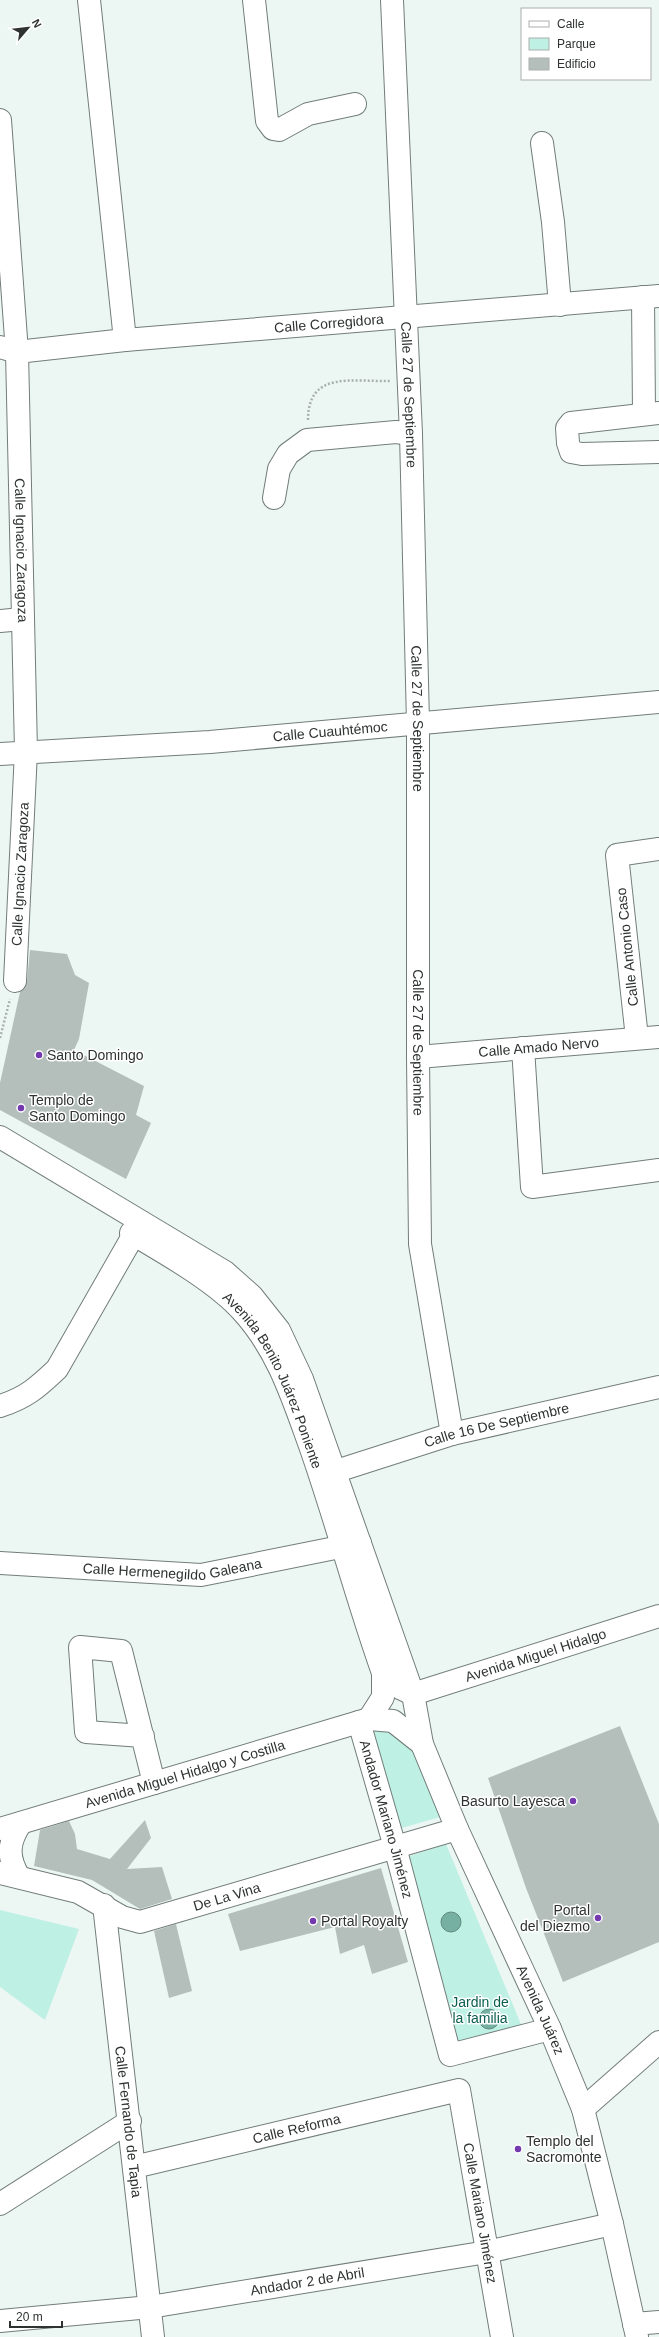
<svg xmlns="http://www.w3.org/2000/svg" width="659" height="2337" viewBox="0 0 659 2337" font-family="Arial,sans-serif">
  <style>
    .green { fill: #bef0e3 }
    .water { fill: #75b0a2; stroke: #608a80 }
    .building { fill: #b4bfbc }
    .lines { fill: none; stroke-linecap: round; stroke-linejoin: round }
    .minor-casing { stroke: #727d7a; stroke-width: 24 }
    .major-casing { stroke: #727d7a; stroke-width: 24 }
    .path { stroke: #a8b0ae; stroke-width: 2.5; stroke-dasharray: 2 2; stroke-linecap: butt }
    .minor { stroke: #fff; stroke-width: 22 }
    .major { stroke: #fff; stroke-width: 22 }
    .poi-dot { fill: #7539af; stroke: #fff; stroke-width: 1.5 }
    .labels { text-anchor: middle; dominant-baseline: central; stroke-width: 3; stroke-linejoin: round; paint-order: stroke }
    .street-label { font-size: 14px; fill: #2e3231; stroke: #fff }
    .poi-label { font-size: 14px; fill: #2e3231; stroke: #fff; text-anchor: start }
    .park-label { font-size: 14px; fill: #0b5e50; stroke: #fff }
  </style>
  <rect width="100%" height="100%" fill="#ecf7f4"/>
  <g class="green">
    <polygon points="390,1727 413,1744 440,1817 395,1830 367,1733"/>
    <polygon points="446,1844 525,2034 457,2050 401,1859"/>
    <polygon points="0,1910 79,1929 45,2020 0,1987"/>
  </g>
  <g class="water">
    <circle cx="451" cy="1922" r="10"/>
    <circle cx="489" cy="2019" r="10"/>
  </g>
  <g class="building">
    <polygon points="30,950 67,954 75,975 89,983 79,1039 74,1050 144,1086 136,1115 151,1123 126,1179 0,1110 0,1083 20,992 27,982"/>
    <polygon points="620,1726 659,1824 659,1942 563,1982 526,1888 488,1778"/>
    <polygon points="145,1820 151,1838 127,1869 162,1867 172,1899 140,1909 92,1880 34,1866 40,1830 69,1821 75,1834 77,1849 110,1859"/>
    <polygon points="381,1868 408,1962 372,1974 364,1945 340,1954 335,1927 240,1951 228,1914"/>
    <polygon points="176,1924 192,1991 169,1998 154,1931"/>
  </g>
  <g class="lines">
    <defs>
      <g id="minor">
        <polyline points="89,0 125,340"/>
        <polyline points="254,0 267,121 273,129 279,130 308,114 355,104"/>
        <path id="s1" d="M392,0l19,434 7,289v334l2,187 32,190"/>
        <path id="s2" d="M0,120l17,232 9,399 -11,230"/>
        <polyline points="542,143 553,222 560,305"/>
        <polyline points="643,297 644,413"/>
        <path id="s3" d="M0,347l17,5 108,-12 534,-44"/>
        <polyline points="659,413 571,423 567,428 568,443 571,452 582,454 659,452"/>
        <polyline points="274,498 279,469 288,454 307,440 396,432 411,434"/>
        <polyline points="0,621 22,619"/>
        <path id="s4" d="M0,754l210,-12 449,-40"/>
        <polyline points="637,1038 617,855 659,849"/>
        <polyline points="523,1048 532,1187 659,1170"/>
        <path id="s5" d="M418,1057l241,-20"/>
        <path d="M0,1406c26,-8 38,-19 57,-37l84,-147"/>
        <path id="s6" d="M321,1476l131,-42 207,-47"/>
        <path id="s7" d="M0,1563l201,12 159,-32"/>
        <path id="s8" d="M379,1654l21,34 13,6 246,-78"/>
        <path id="s9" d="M359,1722l36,125 55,208 100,-26"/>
        <polyline points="143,1736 86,1732 80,1647 121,1651 154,1783"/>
        <path id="s10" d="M0,1829l369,-110"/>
        <path id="s11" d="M0,1873l78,19 44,25 18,5 317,-93"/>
        <path d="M19,1877c-12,-20 -11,-35 2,-54"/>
        <path id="s12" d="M104,1905l49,432"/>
        <polyline points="583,2109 659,2042"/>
        <path id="s13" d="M134,2167l325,-77 43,247"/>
        <polyline points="0,2204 130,2121"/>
        <path id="s14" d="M0,2321l150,-14 337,-55 125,-28"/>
        <polyline points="634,2324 659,2322"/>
      </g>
      <g id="major">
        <path id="s15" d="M0,1137l225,135 27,24 27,34 23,49 111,315 9,50 35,85 93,200 33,80 29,115 25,113"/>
        <path id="s16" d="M131,1233c34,20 85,49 111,78 35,38 50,85 67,132 27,76 47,154 74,230v24l-14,22 24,2 29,23"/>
      </g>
    </defs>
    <use href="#minor" class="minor-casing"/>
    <use href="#major" class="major-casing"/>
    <g class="path">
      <path d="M308,420c0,-50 45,-38 82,-39"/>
      <polyline points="0,1038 10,999"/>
    </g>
    <use href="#minor" class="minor"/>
    <use href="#major" class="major"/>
  </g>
  <g class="poi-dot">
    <circle cx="39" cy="1055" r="4"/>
    <circle cx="21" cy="1108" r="4"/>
    <circle cx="573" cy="1801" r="4"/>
    <circle cx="598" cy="1918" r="4"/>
    <circle cx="313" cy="1921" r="4"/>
    <circle cx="518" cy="2149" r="4"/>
  </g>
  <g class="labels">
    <g class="street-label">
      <text stroke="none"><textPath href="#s3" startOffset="331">Calle Corregidora</textPath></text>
      <text stroke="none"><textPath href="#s1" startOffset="395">Calle 27 de Septiembre</textPath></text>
      <text stroke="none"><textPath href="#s2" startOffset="431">Calle Ignacio Zaragoza</textPath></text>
      <text stroke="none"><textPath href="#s1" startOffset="719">Calle 27 de Septiembre</textPath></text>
      <text stroke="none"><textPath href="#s4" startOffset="331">Calle Cuauhtémoc</textPath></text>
      <text transform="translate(20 874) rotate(-87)">Calle Ignacio Zaragoza</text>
      <text transform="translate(627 947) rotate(-96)">Calle Antonio Caso</text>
      <text stroke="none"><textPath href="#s1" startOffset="1043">Calle 27 de Septiembre</textPath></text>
      <text stroke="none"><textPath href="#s5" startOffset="121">Calle Amado Nervo</textPath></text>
      <text stroke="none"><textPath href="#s16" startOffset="212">Avenida Benito Juárez Poniente</textPath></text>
      <text stroke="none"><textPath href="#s6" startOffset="183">Calle 16 De Septiembre</textPath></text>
      <text stroke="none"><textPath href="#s7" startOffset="173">Calle Hermenegildo Galeana</textPath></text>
      <text stroke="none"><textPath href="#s8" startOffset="183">Avenida Miguel Hidalgo</textPath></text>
      <text stroke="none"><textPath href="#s10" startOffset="193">Avenida Miguel Hidalgo y Costilla</textPath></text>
      <text stroke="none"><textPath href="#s9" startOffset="101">Andador Mariano Jiménez</textPath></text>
      <text stroke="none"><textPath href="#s11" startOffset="240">De La Vina</textPath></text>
      <text stroke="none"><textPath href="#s15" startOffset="1072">Avenida Juárez</textPath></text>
      <text stroke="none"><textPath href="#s12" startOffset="218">Calle Fernando de Tapia</textPath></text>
      <text stroke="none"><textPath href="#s13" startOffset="167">Calle Reforma</textPath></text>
      <text stroke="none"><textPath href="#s13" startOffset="459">Calle Mariano Jiménez</textPath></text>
      <text stroke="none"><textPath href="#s14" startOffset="310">Andador 2 de Abril</textPath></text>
    </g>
    <g class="poi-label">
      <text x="47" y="1055">Santo Domingo</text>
      <text x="29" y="1100">Templo de<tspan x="29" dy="16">Santo Domingo</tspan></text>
      <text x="565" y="1801" text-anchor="end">Basurto Layesca</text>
      <text x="590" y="1910" text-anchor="end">Portal<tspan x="590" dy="16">del Diezmo</tspan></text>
      <text x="321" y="1921">Portal Royalty</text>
      <text x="526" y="2141">Templo del<tspan x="526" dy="16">Sacromonte</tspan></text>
    </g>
    <g class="park-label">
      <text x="480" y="2002">Jardin de<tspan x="480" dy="16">la familia</tspan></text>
    </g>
  </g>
  <rect x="521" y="8" width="130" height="72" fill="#ffffff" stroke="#abadad"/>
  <rect x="529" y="21" width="20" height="6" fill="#ffffff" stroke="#abadad"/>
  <text x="557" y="28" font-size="12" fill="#2e3231">Calle</text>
  <rect x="529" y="38" width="20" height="12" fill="#bef0e3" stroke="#abadad"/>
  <text x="557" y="48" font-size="12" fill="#2e3231">Parque</text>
  <rect x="529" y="58" width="20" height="12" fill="#b4bfbc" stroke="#abadad"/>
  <text x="557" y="68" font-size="12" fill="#2e3231">Edificio</text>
  <g transform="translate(28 28) rotate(62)" stroke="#ffffff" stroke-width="3" paint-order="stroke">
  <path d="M0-3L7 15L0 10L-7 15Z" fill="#2e3231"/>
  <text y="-6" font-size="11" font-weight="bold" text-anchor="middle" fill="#2e3231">N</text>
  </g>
  <path d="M10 2321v6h52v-6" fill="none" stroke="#2e3231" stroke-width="2"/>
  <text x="16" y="2321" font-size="12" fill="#2e3231" stroke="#ffffff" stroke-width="3" paint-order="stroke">20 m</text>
</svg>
